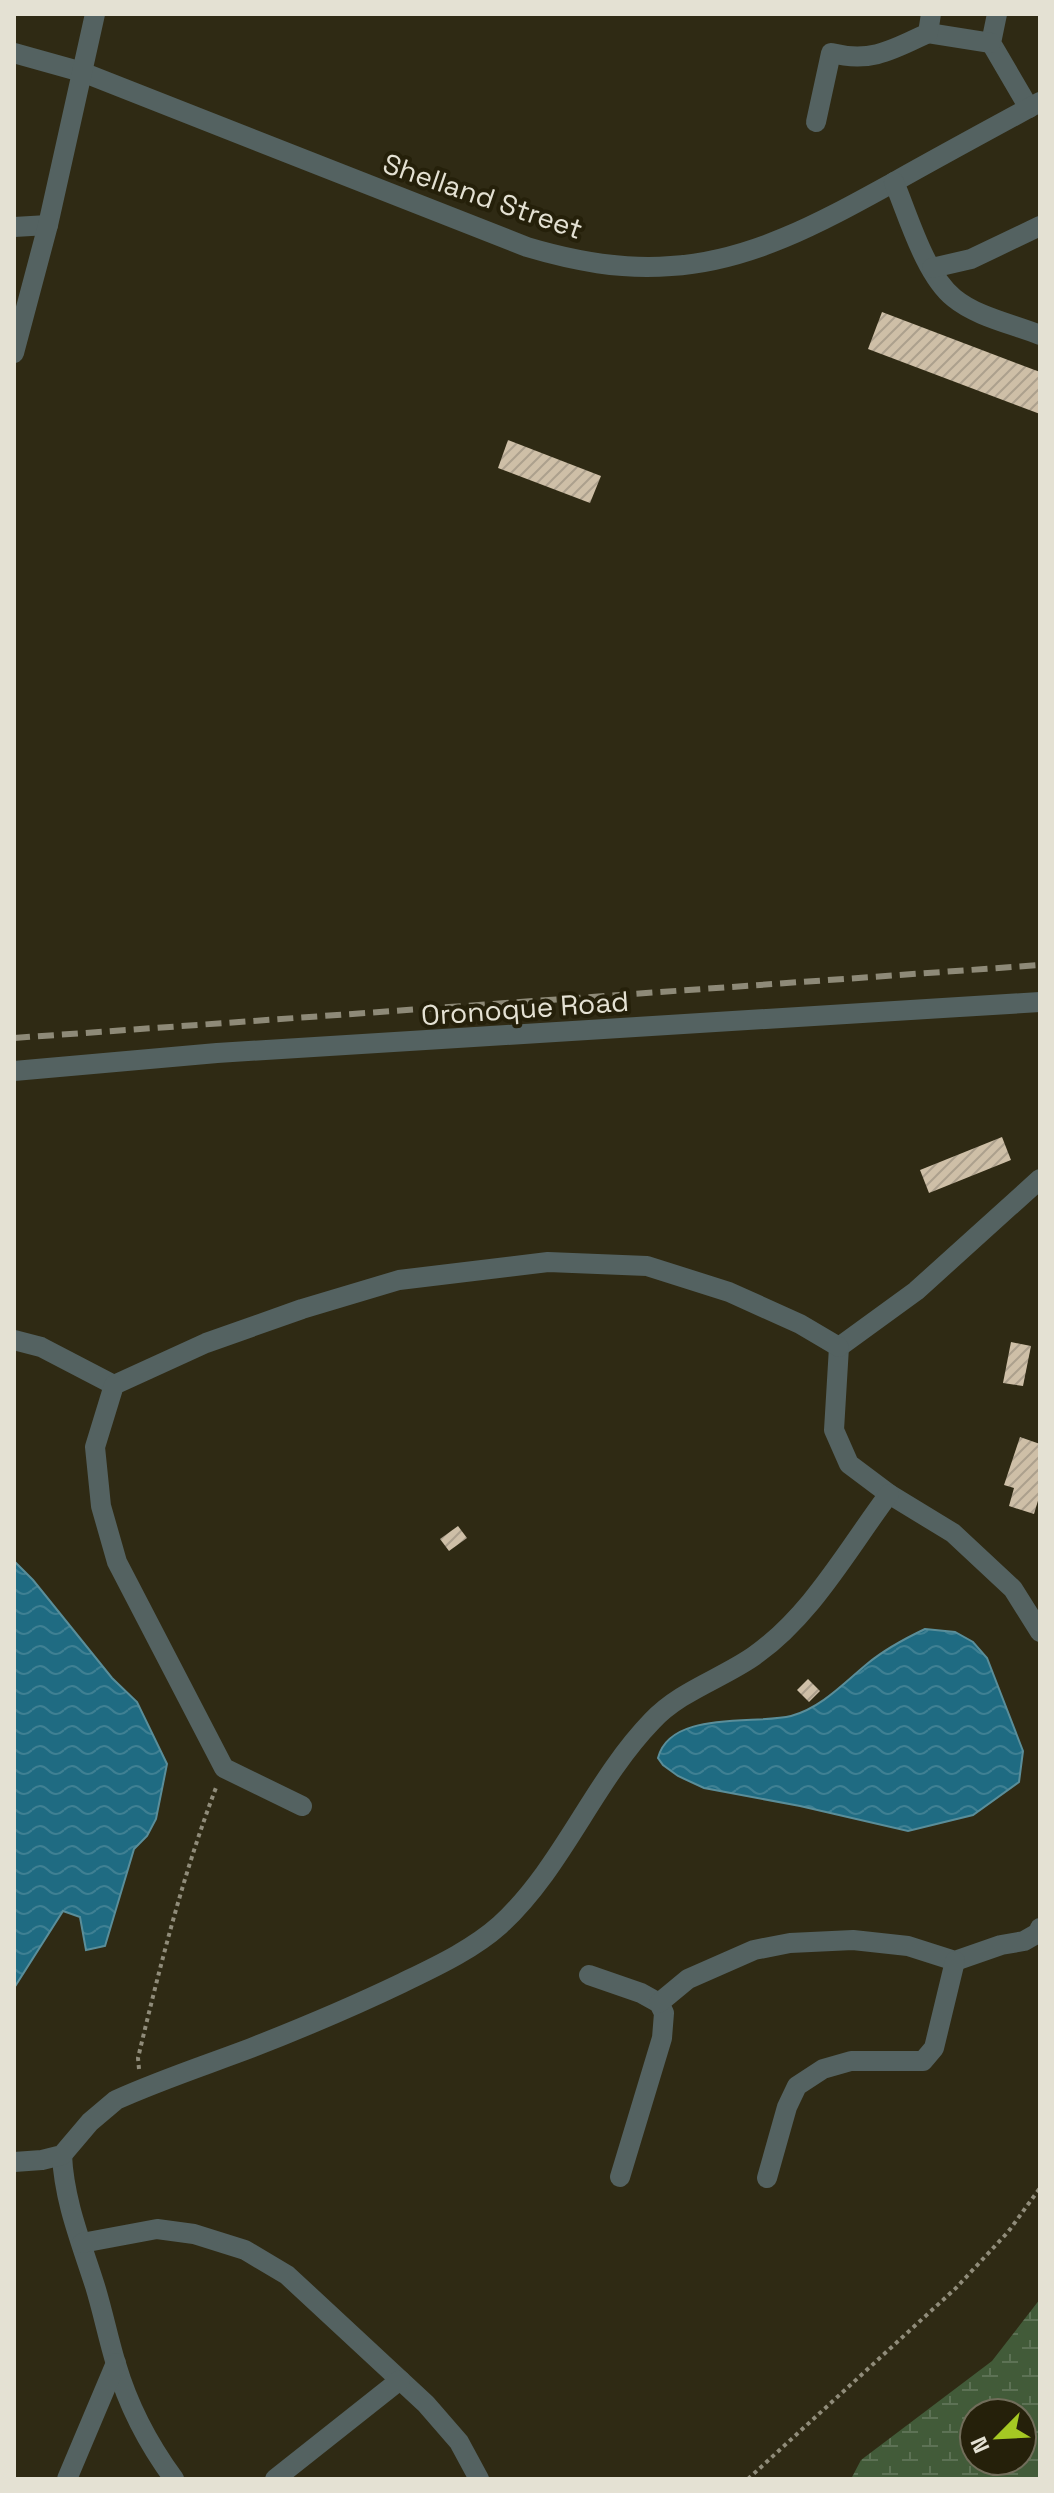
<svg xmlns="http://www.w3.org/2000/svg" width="1054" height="2493" viewBox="0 0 1054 2493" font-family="'Space Grotesk',sans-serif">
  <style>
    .wetland { fill: url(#wetland-marsh); fill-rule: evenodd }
    .water { fill: url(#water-waves); stroke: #5a8e9a; stroke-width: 2 }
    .building { fill: url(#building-hatch) }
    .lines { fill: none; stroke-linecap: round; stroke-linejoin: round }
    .path { stroke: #908c7a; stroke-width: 4; stroke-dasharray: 4 4; stroke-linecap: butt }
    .minor { stroke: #546261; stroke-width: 20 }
    .rail { stroke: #8e8a78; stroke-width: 6; stroke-dasharray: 16 8; stroke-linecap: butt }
    .labels { text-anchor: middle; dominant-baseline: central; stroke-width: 8; stroke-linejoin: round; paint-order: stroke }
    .street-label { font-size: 28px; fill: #e4e1d3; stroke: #25200a }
  </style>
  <defs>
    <pattern id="wetland-marsh" width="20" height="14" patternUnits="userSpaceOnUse" patternTransform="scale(2)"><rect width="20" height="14" fill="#425b39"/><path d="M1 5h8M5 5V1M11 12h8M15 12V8" fill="none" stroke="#5d7255"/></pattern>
    <pattern id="water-waves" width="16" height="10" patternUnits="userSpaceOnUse" patternTransform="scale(2)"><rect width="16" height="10" fill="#1f6b82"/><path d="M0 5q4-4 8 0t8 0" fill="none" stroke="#3f8093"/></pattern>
    <pattern id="building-hatch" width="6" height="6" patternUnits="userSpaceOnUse" patternTransform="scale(2)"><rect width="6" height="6" fill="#cebfa7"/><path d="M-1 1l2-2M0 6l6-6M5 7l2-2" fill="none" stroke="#aca08d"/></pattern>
  </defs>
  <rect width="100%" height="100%" fill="#2f2a14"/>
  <path class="wetland" d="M1040,2299v180h-189l10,-19 131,-99zM974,2413h48v48h-48z"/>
  <g class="water">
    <polygon points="14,1561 33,1580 112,1678 137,1702 167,1764 156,1819 147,1836 134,1849 105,1946 86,1950 80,1917 63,1911 14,1988"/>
    <path d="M925,1629l30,3 18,10 14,16 36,93 -4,31 -46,33 -65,16 -108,-25 -96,-18 -26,-12 -15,-11 -5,-7c12,-48 97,-33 133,-42 30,-8 53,-33 76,-52 18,-15 37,-25 58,-35z"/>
  </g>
  <g class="building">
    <polygon points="882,312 1040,372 1040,414 868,349"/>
    <polygon points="508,440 601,476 590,503 498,468"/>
    <polygon points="1002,1137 1011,1160 929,1193 920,1170"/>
    <polygon points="1011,1342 1031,1346 1023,1386 1003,1383"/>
    <polygon points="1020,1437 1040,1444 1040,1494 1034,1514 1009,1506 1014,1488 1004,1485"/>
    <polygon points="458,1526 467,1538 449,1551 440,1539"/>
    <polygon points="808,1679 820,1691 809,1702 797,1690"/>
  </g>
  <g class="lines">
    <g class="path">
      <path d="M139,2069l-1,-11c22,-92 45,-184 79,-273"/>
      <polyline points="748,2479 956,2288 1008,2232 1040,2188"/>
    </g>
    <g class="minor">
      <polyline points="997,14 991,43 1029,108"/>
      <polyline points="928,33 991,43"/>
      <path d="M14,53l68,19 445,175c47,14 94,23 144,19 82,-5 154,-46 225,-85 48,-27 96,-53 144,-79"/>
      <path d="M816,122l15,-69c40,10 61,-3 97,-20l3,-19"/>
      <path d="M894,182c14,33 31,93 60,116 23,19 59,26 86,37"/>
      <polyline points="14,227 48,225"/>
      <polyline points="932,268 971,259 1040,226"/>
      <polyline points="14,353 48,225 95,14"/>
      <polyline points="14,1071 217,1053 1040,1002"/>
      <polyline points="14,1340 41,1347 114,1385"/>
      <polyline points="839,1347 834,1430 849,1464 889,1494 953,1533 1013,1589 1040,1632"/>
      <polyline points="839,1347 916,1291 1040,1179"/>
      <polyline points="302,1806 224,1768 117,1562 101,1506 95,1447 114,1385 206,1343 302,1309 399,1280 548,1262 647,1266 729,1292 800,1324 839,1347"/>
      <polyline points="589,1975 641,1993 659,2003 664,2013 662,2038 620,2177"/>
      <polyline points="659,2003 688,1979 754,1950 790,1943 853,1940 908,1946 955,1961 1001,1945 1024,1941 1038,1933 1040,1928"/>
      <path d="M62,2155c2,46 19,87 33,131 8,26 13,52 21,78 12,41 33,81 58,115"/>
      <path d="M14,2162l28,-2 20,-5 28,-33 26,-22c44,-20 90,-35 135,-52 51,-20 101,-41 151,-65 33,-16 70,-33 98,-58 63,-58 93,-143 152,-204 28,-30 69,-42 102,-65 58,-41 93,-106 135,-162"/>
      <polyline points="767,2178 787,2107 797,2086 823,2069 851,2061 923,2061 934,2048 955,1961"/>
      <polyline points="82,2243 157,2229 194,2234 245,2250 287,2275 426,2404 459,2442 479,2479"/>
      <polyline points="67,2479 116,2363"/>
      <polyline points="275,2479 400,2380"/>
    </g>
    <polyline class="rail" points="14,1038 1040,965"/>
  </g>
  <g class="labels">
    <g class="street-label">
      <text transform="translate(483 196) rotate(19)">Shelland Street</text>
      <text transform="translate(525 1008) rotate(-4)">Oronoque Road</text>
    </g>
  </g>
  <rect width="1054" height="2493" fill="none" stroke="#e4e1d3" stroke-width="32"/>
  <g transform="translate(998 2437) rotate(246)"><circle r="38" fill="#25200a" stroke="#716d5a" stroke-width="2"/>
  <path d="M0-6L14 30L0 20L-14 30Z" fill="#a5c823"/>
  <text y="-12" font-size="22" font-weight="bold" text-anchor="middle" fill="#e4e1d3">N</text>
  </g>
</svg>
